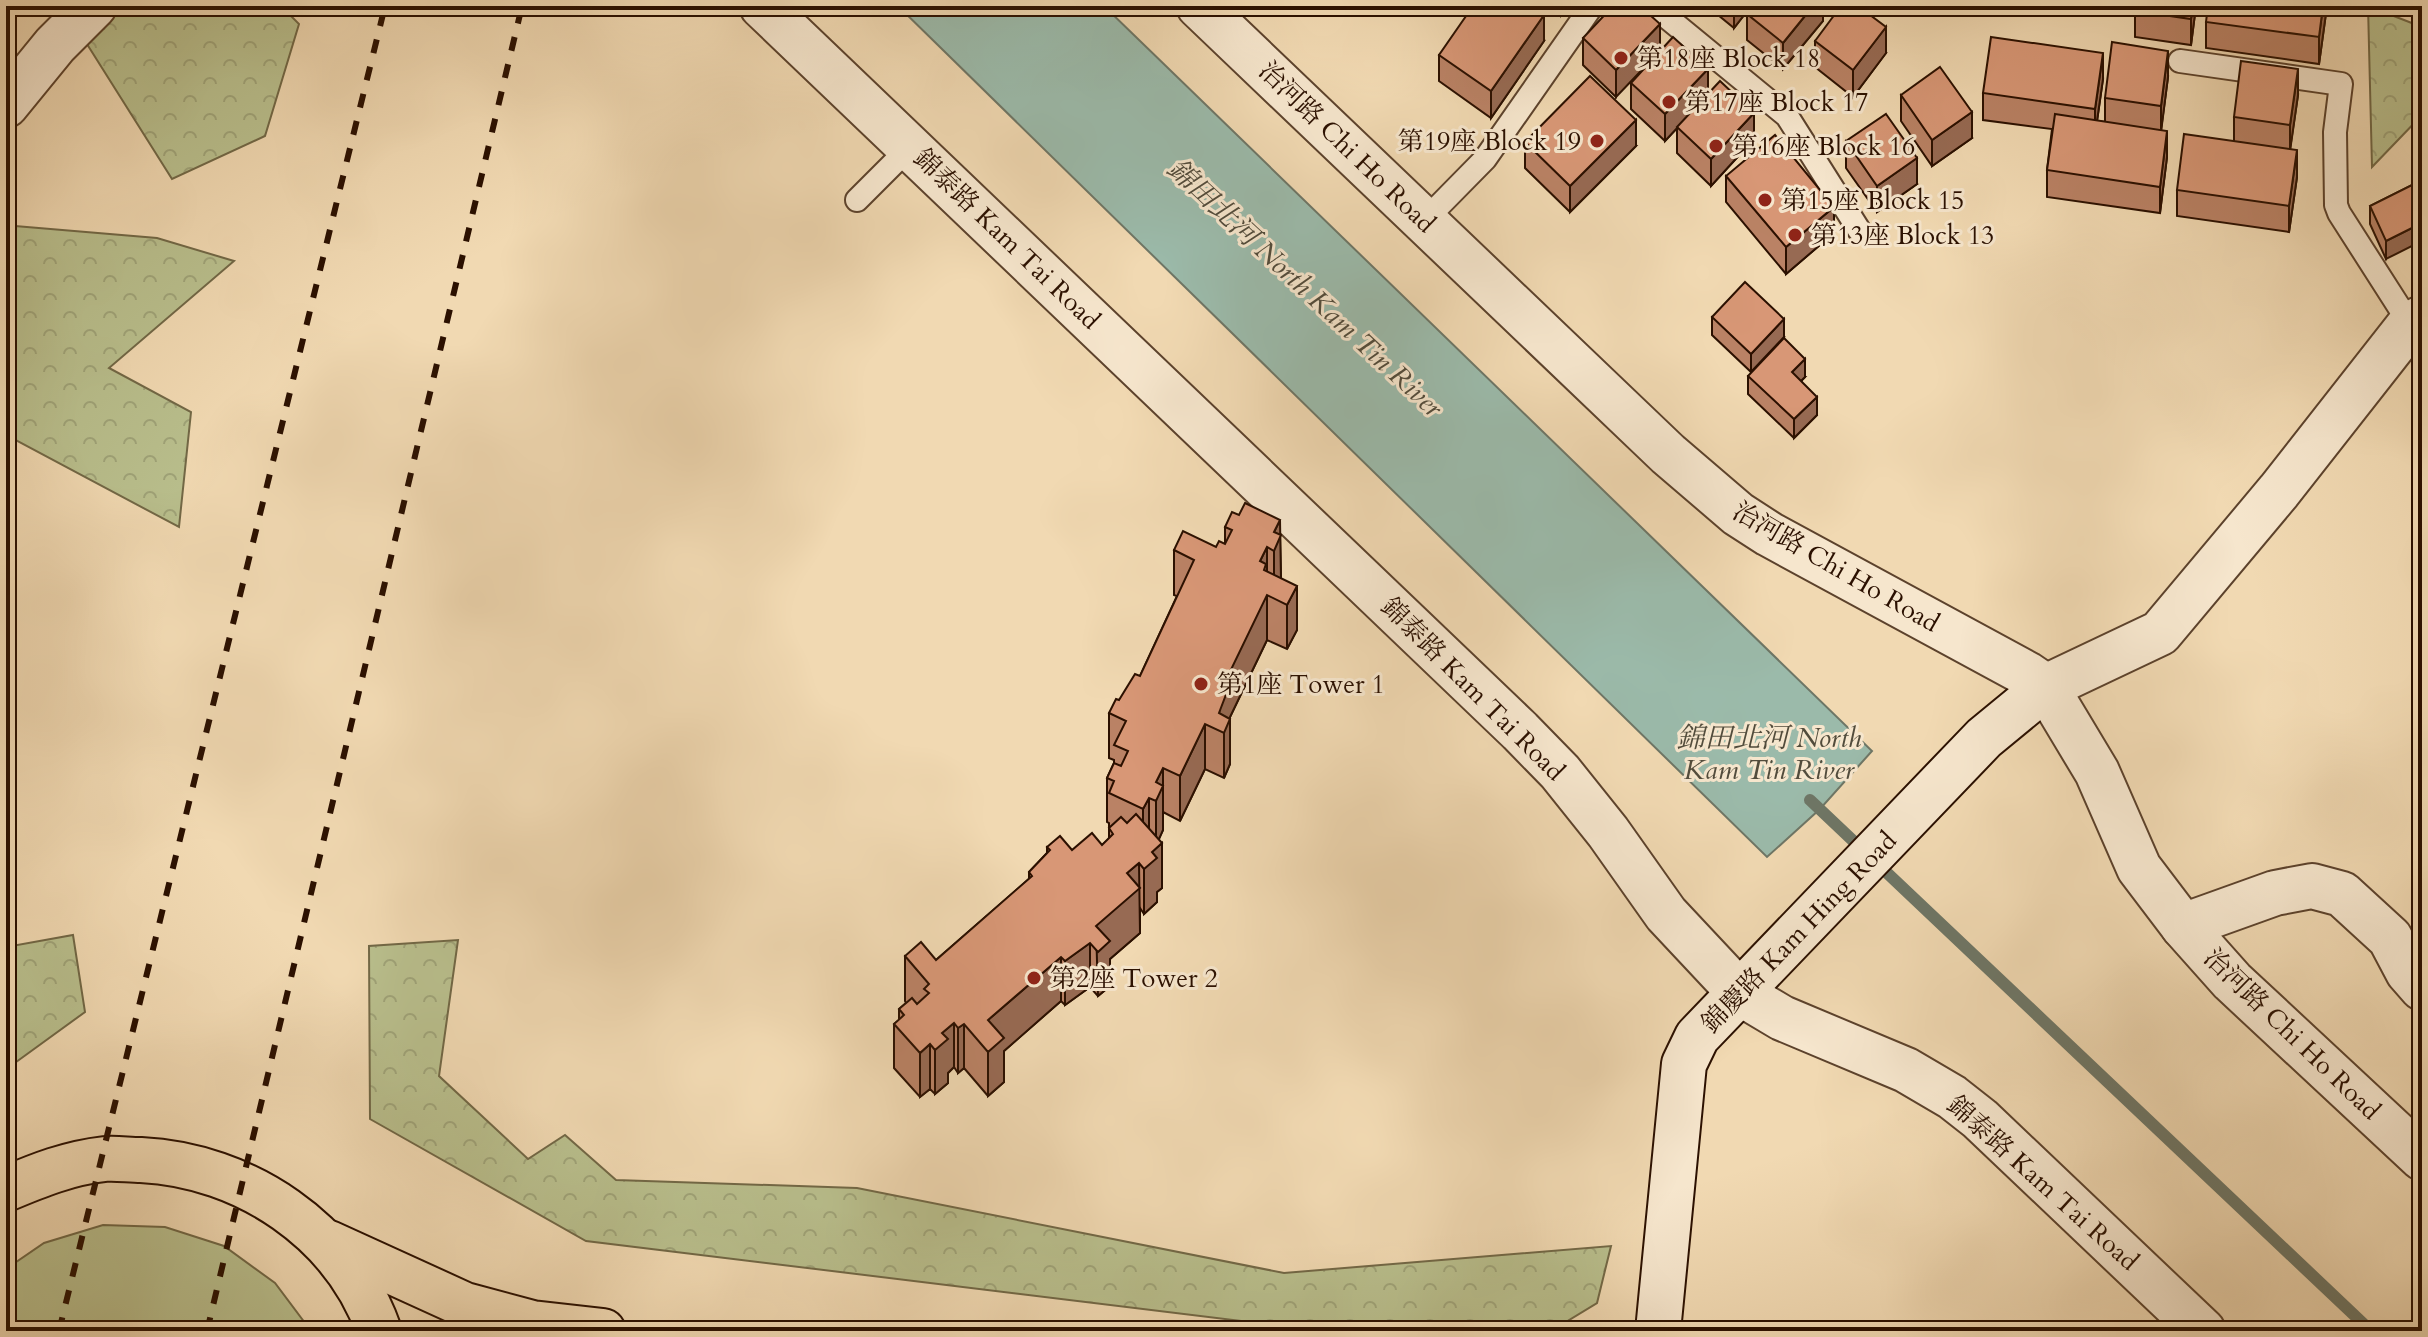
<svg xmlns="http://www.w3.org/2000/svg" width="2428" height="1337" viewBox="0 0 2428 1337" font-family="Cardo,'Noto Serif TC',serif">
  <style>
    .green { fill: #b9bf8d; stroke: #726846; stroke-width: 2 }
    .forest { fill: url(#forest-crowns); stroke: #726846; stroke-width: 2 }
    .water { fill: #9bbaaa; stroke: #6e7666; stroke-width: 2 }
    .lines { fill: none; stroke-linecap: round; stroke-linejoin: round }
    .stream { stroke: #6e7666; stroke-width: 12 }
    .lane-casing { stroke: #5c422c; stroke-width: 26 }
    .street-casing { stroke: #5c422c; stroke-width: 48 }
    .secondary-casing { stroke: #2b1000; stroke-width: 48 }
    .primary-casing { stroke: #2b1000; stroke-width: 48 }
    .lane { stroke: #f6e6cd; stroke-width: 22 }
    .street { stroke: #f6e6cd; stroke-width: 44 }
    .secondary { stroke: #f6e6cd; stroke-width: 44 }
    .primary { stroke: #f1d9b2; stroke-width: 44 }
    .rail { stroke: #2b1000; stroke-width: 6; stroke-dasharray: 14 14; stroke-linecap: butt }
    .wall { fill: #ba8265; stroke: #2b1000; stroke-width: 2 }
    .shaded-wall { fill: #976a53; stroke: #2b1000; stroke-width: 2 }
    .building { fill: #d89776; stroke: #2b1000; stroke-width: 2 }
    .poi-dot { fill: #8f2418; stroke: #f6e6cd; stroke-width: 3 }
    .labels { text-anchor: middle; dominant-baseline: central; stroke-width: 6; stroke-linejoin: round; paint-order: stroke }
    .poi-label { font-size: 26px; fill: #2b1000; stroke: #f6e6cd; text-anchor: start }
    .street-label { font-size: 26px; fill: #2b1000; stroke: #f6e6cd }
    .water-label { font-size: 28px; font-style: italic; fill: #524c3c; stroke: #f6e6cd }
  </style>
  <defs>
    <pattern id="forest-crowns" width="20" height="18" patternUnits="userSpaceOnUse" patternTransform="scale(2)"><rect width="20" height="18" fill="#b9bf8d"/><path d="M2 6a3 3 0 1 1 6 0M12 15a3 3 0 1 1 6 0" fill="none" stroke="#9fa378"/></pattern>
  </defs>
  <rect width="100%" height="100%" fill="#f1d9b2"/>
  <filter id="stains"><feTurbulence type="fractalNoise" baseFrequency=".0025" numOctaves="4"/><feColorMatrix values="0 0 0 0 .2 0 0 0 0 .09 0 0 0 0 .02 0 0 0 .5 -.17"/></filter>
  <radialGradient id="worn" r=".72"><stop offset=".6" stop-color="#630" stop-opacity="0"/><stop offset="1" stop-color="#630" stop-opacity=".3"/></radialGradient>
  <polygon class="green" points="103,1225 165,1227 224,1246 275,1283 311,1331 6,1331 6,1269 44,1243"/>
  <g class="forest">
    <polygon points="63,6 281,6 299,24 265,136 172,179"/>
    <polygon points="2368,6 2422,27 2422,115 2372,167"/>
    <polygon points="15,226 157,238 234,261 109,368 191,412 179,527 6,435 6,236"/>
    <polygon points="73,935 85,1012 12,1065 6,1064 6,947"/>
    <polygon points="458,940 439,1076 528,1159 565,1135 616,1180 857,1188 1284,1273 1611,1246 1597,1303 1551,1331 1324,1331 586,1241 370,1119 369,946"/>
  </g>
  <polygon class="water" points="898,6 1104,6 1872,751 1820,809 1767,857"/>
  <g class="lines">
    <polyline class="stream" points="1810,800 2371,1331"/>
    <defs>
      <g id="lane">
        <polyline points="1653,6 1787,116 1859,230"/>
        <polyline points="2180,61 2341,84 2335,132 2336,205 2339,213 2410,324"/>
        <polyline points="857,200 911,146"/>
        <polyline points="1424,221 1485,159 1592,6"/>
      </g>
      <g id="street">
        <polyline points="762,6 1520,731 1560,772 1608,832 1666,914 1740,993 1782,1018 1906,1070 1952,1097 1980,1119 2203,1331"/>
        <polyline points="1199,6 1668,454 1738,514 1769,534 2027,674 2046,687 2097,772 2139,868 2183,926 2232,981 2422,1158"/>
        <polyline points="6,105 55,45 94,6"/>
        <polyline points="2046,687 2160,633 2279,491 2410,324 2422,318"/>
        <polyline points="2183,926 2275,893 2312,886 2342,894 2390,938 2408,972 2422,988"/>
      </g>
      <polyline id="secondary" points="1658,1331 1684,1064 1697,1037 1984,738 2046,687"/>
      <g id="primary">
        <path d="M6,1189c33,-14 63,-26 99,-30 11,-1 24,1 36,1 104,5 203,71 238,171"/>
        <polyline points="329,1243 465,1305 532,1323 603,1331"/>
      </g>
    </defs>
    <use href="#lane" class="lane-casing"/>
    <use href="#street" class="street-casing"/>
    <use href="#secondary" class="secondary-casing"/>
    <use href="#primary" class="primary-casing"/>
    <use href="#lane" class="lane"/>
    <use href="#street" class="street"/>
    <use href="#secondary" class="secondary"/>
    <use href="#primary" class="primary"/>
    <g class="rail">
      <polyline points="59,1331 385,6"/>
      <polyline points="207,1331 522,6"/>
    </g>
  </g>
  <g class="wall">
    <polygon points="1548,6 1567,6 1561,15"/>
    <polygon points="1640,6 1616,97 1583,65 1583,38"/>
    <polygon points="1707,6 1751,6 1734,28"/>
    <polygon points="1823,6 1823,21 1783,69 1747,40 1747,14"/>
    <polygon points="2196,6 2191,45 2135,37 2135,11"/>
    <polygon points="2327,6 2319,64 2206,48 2206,22"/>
    <polygon points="1544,41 1491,118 1439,81 1439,55"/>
    <polygon points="1815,41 1886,53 1853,97 1815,67"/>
    <polygon points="2168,77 2161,130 2167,157 2160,213 2047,197 2047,170 2052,129 1983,120 1983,93 2103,79 2097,121 2105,122 2105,98"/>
    <polygon points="1631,83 1708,94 1754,139 1711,186 1677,153 1677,128 1665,141 1631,109"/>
    <polygon points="1901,95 1972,138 1932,166 1901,121"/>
    <polygon points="2298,95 2290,149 2297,177 2289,232 2177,216 2177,190 2234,141 2234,117"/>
    <polygon points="1846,141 1917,184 1877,212 1846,168"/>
    <polygon points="1525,142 1636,146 1570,212 1525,168"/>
    <polygon points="1726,176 1834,233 1786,274 1726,202"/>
    <polygon points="2422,180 2386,259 2370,224 2370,206"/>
    <polygon points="1712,317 1784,337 1751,372 1712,335"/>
    <polygon points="1748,376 1805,377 1801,381 1817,415 1794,438 1748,394"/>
    <polygon points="1225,527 1280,535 1281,578 1297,630 1287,649 1267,640 1230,717 1230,764 1224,778 1205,769 1180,821 1163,812 1163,830 1158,840 1162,888 1157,892 1157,902 1144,914 1140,908 1140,933 1110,959 1110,986 1098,996 1090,987 1065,1005 1061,1001 1004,1051 1004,1082 988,1096 964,1068 958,1073 954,1067 948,1073 948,1083 935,1094 930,1089 920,1097 894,1068 894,1024 899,1020 899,1009 906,1003 905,1001 905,956 936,960 1029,879 1029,872 1047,853 1047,847 1072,850 1102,845 1109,839 1109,823 1107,822 1107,778 1114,763 1114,760 1109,758 1109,713 1140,676 1177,596 1174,595 1174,550 1216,547 1225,544"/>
  </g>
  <g class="shaded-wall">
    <polygon points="1561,6 1567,6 1561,15"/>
    <polygon points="1734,6 1751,6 1734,28"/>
    <polygon points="1813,6 1823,6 1823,21 1783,69 1783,43"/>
    <polygon points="2193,6 2196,6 2191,45 2191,19"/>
    <polygon points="2323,6 2327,6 2319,64 2319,37"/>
    <polygon points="1544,15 1544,41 1491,118 1491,91"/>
    <polygon points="1660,24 1660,51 1616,97 1616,70"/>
    <polygon points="1886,27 1886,53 1853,97 1853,70"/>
    <polygon points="2168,51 2168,77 2161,132 2161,106"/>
    <polygon points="2103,53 2103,79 2095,135 2095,109"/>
    <polygon points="1708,69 1708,95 1665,141 1665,114"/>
    <polygon points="2298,69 2298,95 2290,151 2290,125"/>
    <polygon points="1972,112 1972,138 1932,166 1932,140"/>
    <polygon points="1754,113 1754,139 1711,186 1711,159"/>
    <polygon points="1636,120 1636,146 1570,212 1570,186"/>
    <polygon points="2167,131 2167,157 2160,213 2160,187"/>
    <polygon points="2297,150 2297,177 2289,232 2289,206"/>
    <polygon points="1917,158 1917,184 1877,212 1877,186"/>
    <polygon points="1834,207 1834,233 1786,274 1786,247"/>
    <polygon points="2422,223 2422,241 2386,259 2386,241"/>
    <polygon points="1784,319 1784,337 1751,372 1751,354"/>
    <polygon points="1805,359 1805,377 1792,390 1792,372"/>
    <polygon points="1817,397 1817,415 1794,438 1794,419"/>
    <polygon points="1280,520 1281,580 1274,595 1274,532"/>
    <polygon points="1267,547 1267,640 1230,717 1230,764 1224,778 1224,733 1219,713 1225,682 1260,561"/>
    <polygon points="1297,586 1297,630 1287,649 1287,605"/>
    <polygon points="1205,724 1205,769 1180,821 1180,776"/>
    <polygon points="1163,768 1163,830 1156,846 1156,782"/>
    <polygon points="1149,798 1149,842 1143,854 1143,809"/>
    <polygon points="1162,843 1162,888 1157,892 1157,902 1144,914 1144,869 1152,852"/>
    <polygon points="1139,863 1140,933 1110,959 1110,986 1098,996 1096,926 1127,873"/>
    <polygon points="1090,943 1090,987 1065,1005 1065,961"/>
    <polygon points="1061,957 1061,1001 1004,1051 1004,1082 988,1096 988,1020"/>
    <polygon points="954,1023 954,1067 948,1073 948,1083 935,1094 935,1050 942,1033"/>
    <polygon points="964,1024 964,1068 958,1073 958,1028"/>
    <polygon points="930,1044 930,1089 920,1097 920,1053"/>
  </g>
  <g class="building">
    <polygon points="1473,6 1531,6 1544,15 1491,91 1439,55"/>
    <polygon points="1613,6 1640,6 1660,24 1616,70 1583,38"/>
    <polygon points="1753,6 1813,6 1783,43 1747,14"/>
    <polygon points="1841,6 1858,6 1886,27 1853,70 1815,41"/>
    <polygon points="2136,6 2193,6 2191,19 2135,11"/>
    <polygon points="2208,6 2323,6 2319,37 2206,22"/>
    <polygon points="1673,37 1708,69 1665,114 1631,83"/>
    <polygon points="1991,37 2103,53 2095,109 1983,93"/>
    <polygon points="2112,42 2168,51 2161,106 2105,98"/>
    <polygon points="2241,61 2298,69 2290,125 2234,117"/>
    <polygon points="1940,67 1972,112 1932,140 1901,95"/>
    <polygon points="1590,76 1636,120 1570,186 1525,142"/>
    <polygon points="1720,81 1754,113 1711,159 1677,127"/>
    <polygon points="1886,114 1917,158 1877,186 1846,141"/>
    <polygon points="2055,114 2167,131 2160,187 2047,170"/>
    <polygon points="2184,134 2297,150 2289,206 2177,190"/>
    <polygon points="1775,135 1834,207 1786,247 1726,176"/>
    <polygon points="2422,180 2422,223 2386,241 2370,206"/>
    <polygon points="1745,282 1784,319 1751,354 1712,317"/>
    <polygon points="1784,338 1805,359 1792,372 1817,397 1794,419 1748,376"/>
    <polygon points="1245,503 1280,520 1274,532 1281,535 1274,551 1267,547 1260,561 1266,564 1264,570 1297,586 1287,605 1267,595 1225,682 1230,684 1219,713 1230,719 1224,733 1205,724 1180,776 1163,768 1156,782 1163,786 1156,801 1149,798 1143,809 1109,793 1114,781 1107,778 1114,763 1121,766 1128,751 1114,745 1126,721 1109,713 1116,699 1119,700 1135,674 1140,676 1194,560 1174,550 1183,531 1216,547 1219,541 1225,544 1232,530 1225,527 1232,512 1239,515"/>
    <polygon points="1136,814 1162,843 1152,852 1157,858 1144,869 1139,863 1127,873 1140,888 1096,926 1110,941 1098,952 1090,943 1065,961 1061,957 988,1020 1004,1038 988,1052 964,1024 958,1028 954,1023 942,1033 948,1039 935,1050 930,1044 920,1053 894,1024 904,1015 899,1009 912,998 917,1004 929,993 924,989 929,984 905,956 921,942 936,960 1032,876 1029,872 1050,850 1047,847 1060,836 1072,850 1092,833 1102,845 1113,834 1109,828 1121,817 1127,823"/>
  </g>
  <g class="poi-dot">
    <circle cx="1621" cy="58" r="8"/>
    <circle cx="1669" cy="102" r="8"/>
    <circle cx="1597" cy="141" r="8"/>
    <circle cx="1716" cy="146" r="8"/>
    <circle cx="1765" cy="200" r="8"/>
    <circle cx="1795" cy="235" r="8"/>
    <circle cx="1201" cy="684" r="8"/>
    <circle cx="1034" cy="978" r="8"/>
  </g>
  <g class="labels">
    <g class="poi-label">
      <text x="1637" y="58">第18座 Block 18</text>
      <text x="1685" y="102">第17座 Block 17</text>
      <text x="1581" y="141" text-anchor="end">第19座 Block 19</text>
      <text x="1732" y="146">第16座 Block 16</text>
      <text x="1781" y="200">第15座 Block 15</text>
      <text x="1811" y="235">第13座 Block 13</text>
      <text x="1217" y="684">第1座 Tower 1</text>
      <text x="1050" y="978">第2座 Tower 2</text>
    </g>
    <g class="street-label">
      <text transform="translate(1347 147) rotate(44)">治河路 Chi Ho Road</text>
      <text transform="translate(1007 239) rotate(44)">錦泰路 Kam Tai Road</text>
      <text transform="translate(1836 567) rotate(30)">治河路 Chi Ho Road</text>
      <text transform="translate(1473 689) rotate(45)">錦泰路 Kam Tai Road</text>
      <text transform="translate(1799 932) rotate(-46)">錦慶路 Kam Hing Road</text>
      <text transform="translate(2292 1034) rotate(44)">治河路 Chi Ho Road</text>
      <text transform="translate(2043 1183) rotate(42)">錦泰路 Kam Tai Road</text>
    </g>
    <g class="water-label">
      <text transform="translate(1305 288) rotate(43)">錦田北河 North Kam Tin River</text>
      <text x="1769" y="738">錦田北河 North<tspan x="1769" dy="32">Kam Tin River</tspan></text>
    </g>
  </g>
  <rect width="2428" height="1337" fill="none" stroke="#f1d9b2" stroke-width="32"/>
  <rect x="8" y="8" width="2412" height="1321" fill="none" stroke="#2b1000" stroke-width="4"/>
  <rect x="16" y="16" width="2396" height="1305" fill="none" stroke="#2b1000" stroke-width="2"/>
  <rect width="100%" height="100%" filter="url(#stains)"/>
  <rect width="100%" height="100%" fill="url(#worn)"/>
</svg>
